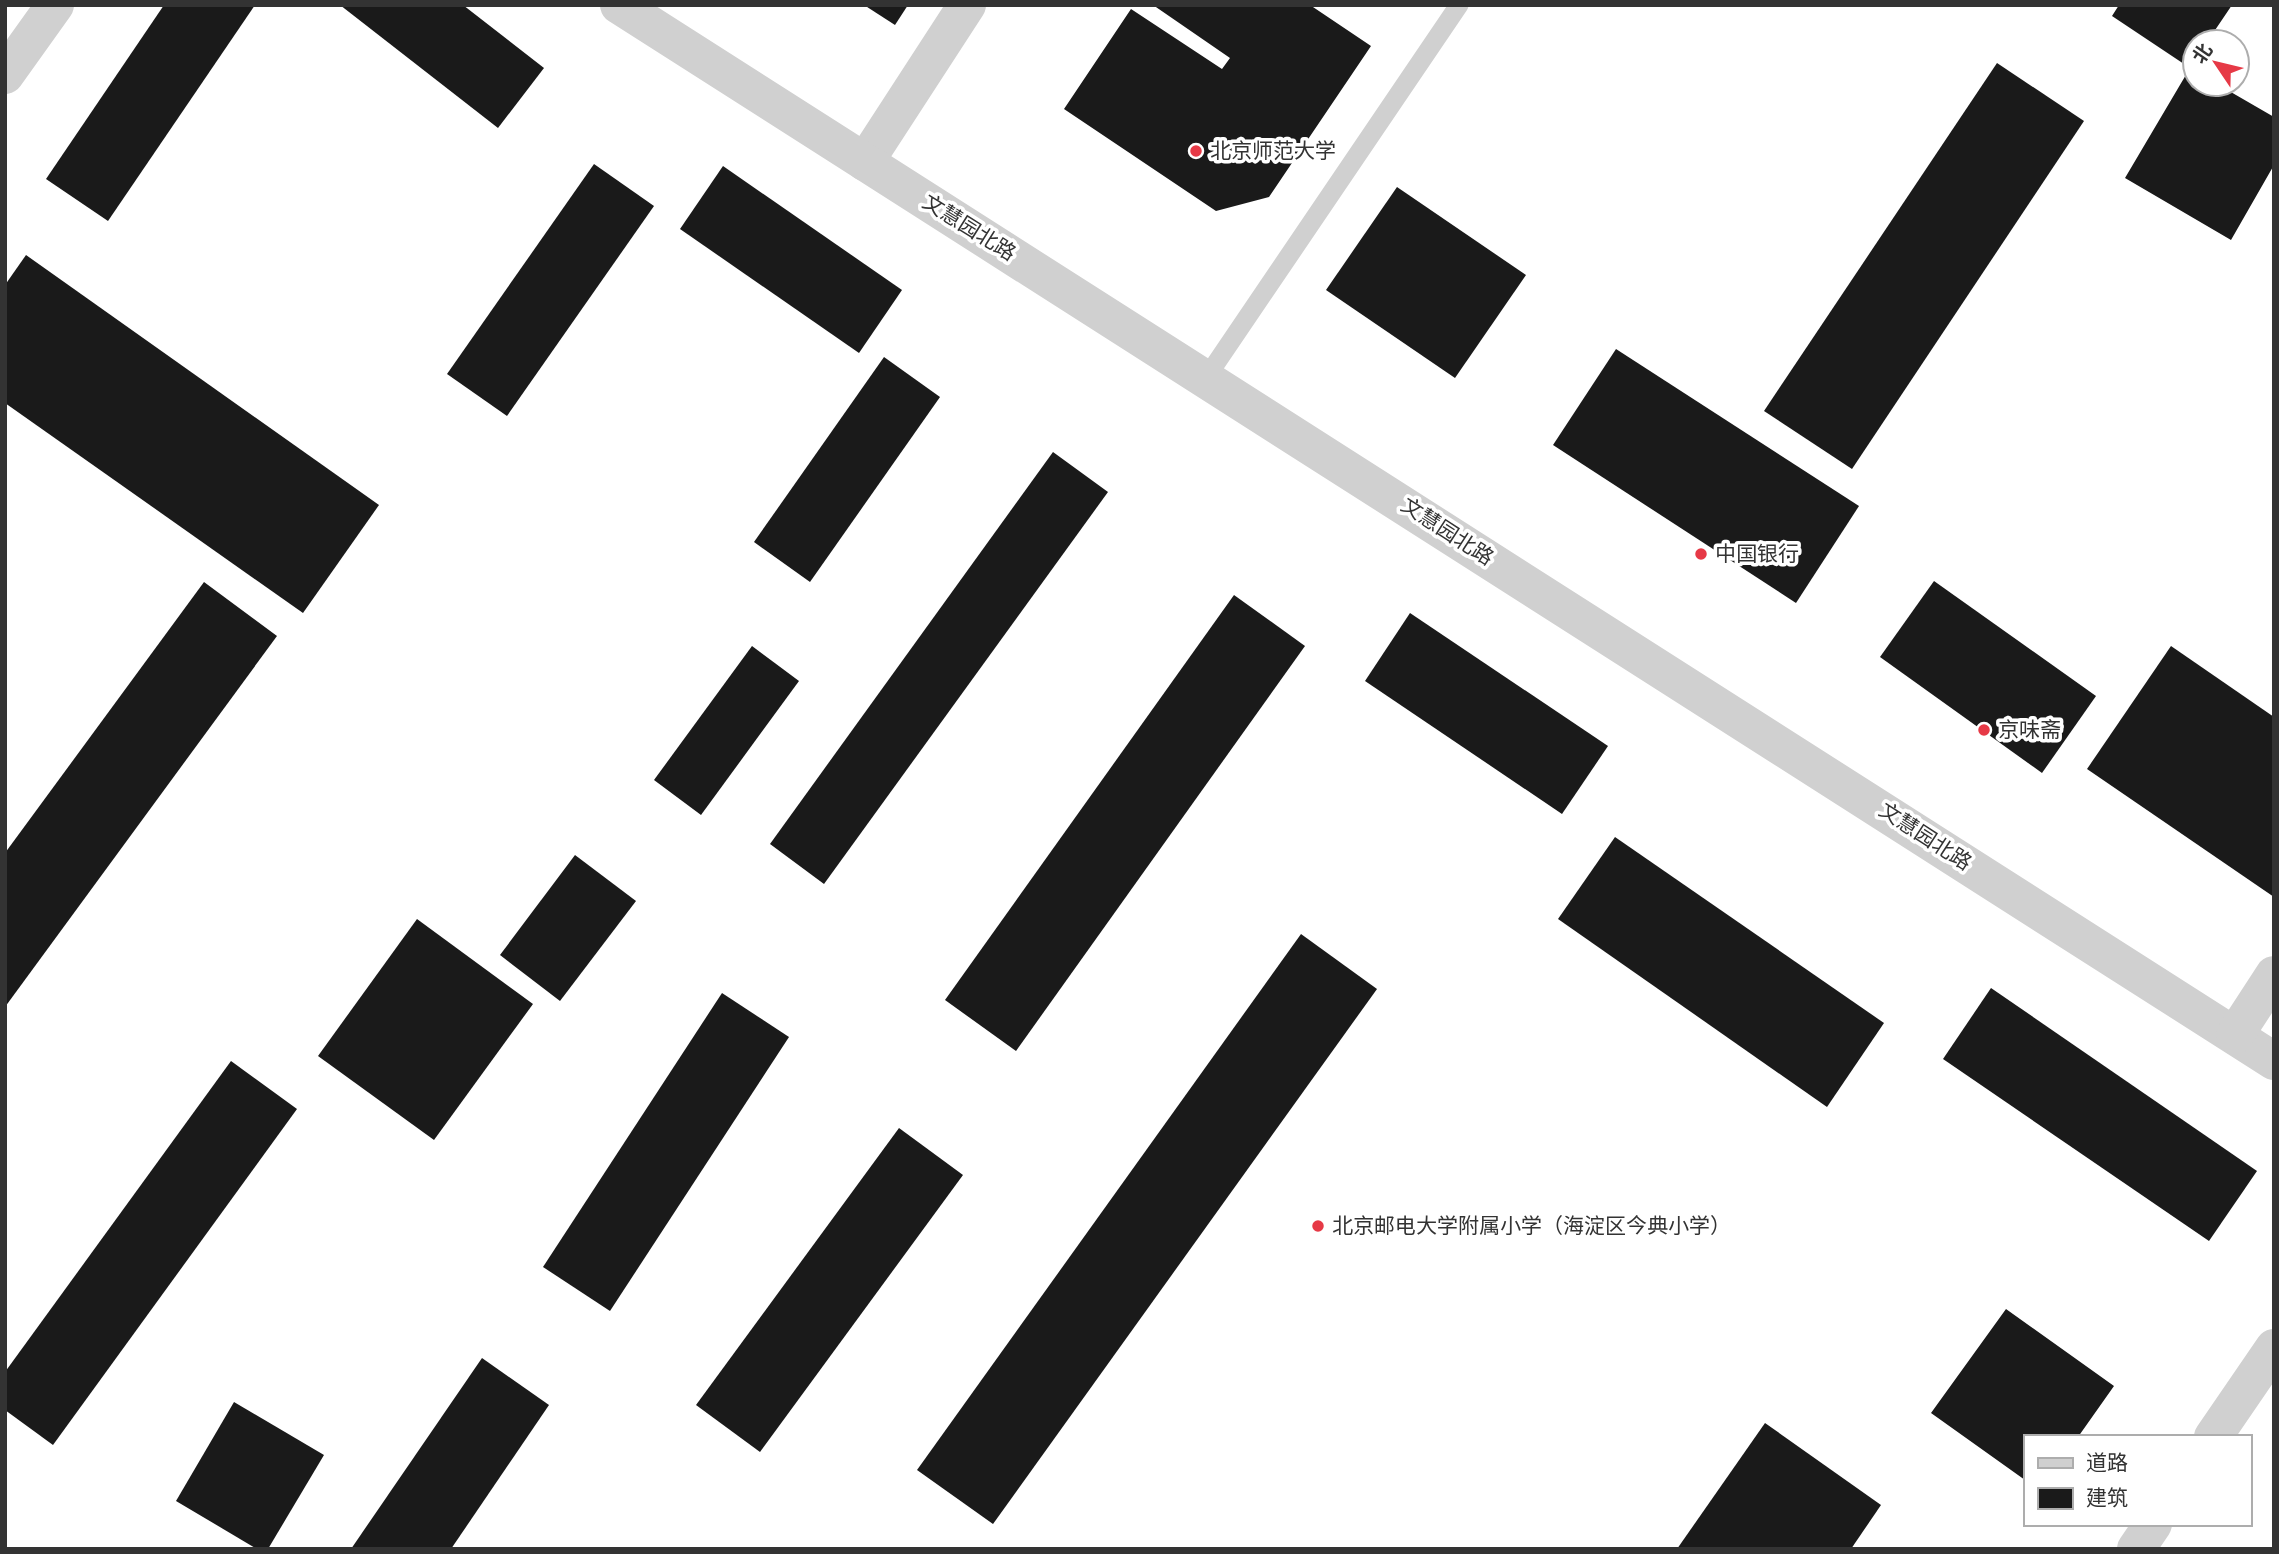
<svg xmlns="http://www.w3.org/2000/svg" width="2279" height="1554" viewBox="0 0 2279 1554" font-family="'Varela Round','Noto Sans SC',sans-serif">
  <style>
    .building { fill: #1a1a1a }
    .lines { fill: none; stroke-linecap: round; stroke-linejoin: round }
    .service { stroke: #d0d0d0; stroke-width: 19 }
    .minor { stroke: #d0d0d0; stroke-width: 38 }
    .tertiary { stroke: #d0d0d0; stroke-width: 38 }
    .poi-dot { fill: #e63946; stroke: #fff; stroke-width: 2.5 }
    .labels { text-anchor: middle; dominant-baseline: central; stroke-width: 7; stroke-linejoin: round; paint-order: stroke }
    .poi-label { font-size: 21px; fill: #333; stroke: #fff; text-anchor: start }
    .street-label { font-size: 21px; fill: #333; stroke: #fff }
  </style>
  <rect width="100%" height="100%" fill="#fff"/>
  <g class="building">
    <polygon points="164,5 255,5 108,221 46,179"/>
    <polygon points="340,5 463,5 544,68 498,128"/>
    <polygon points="864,5 908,5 895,25"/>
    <polygon points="1153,5 1310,5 1371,46 1269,197 1216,211 1064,109 1131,9 1222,69 1230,58"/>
    <polygon points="2119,5 2232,5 2207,42 2195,42 2195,60 2190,68 2112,16"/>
    <polygon points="1997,63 2084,121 1852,469 1764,411"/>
    <polygon points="2190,68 2195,71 2195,84 2217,84 2274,117 2274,165 2231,240 2125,178"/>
    <polygon points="594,164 654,206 507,416 447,374"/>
    <polygon points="723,166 902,290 859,353 680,229"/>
    <polygon points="1397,187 1526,275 1455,378 1326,290"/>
    <polygon points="26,255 379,505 303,613 5,403 5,285"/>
    <polygon points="1616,349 1859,506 1796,603 1553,445"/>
    <polygon points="884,357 940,397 810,582 754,542"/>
    <polygon points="1053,452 1108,492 824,884 770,844"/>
    <polygon points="1934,581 2096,696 2042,773 1880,657"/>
    <polygon points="204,582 277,636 5,1007 5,853"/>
    <polygon points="1234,595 1305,646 1016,1051 945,1000"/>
    <polygon points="1410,613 1608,746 1562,814 1365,681"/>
    <polygon points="752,646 799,681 701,815 654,780"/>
    <polygon points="2171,646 2274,717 2274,897 2087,769"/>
    <polygon points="1615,837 1884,1023 1827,1107 1558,919"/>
    <polygon points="575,855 636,901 560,1001 500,955"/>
    <polygon points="417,919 533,1004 434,1140 318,1056"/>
    <polygon points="1301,934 1377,989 993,1524 917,1470"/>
    <polygon points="1991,988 2257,1171 2209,1241 1943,1059"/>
    <polygon points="722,993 789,1037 610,1311 543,1267"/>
    <polygon points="231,1061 297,1109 53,1445 5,1410 5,1372"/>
    <polygon points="899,1128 963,1175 760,1452 696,1405"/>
    <polygon points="2006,1309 2114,1386 2078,1437 2025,1437 2025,1480 1931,1413"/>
    <polygon points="482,1358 549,1405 451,1549 351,1549"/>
    <polygon points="234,1402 324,1455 268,1549 257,1549 176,1501"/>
    <polygon points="1765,1423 1881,1505 1851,1549 1677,1549"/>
  </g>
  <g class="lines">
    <polyline class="service" points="1206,378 1459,5"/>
    <polyline class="minor" points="865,162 967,5"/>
    <g class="tertiary">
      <polyline points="619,5 2274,1061"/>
      <polyline points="5,75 55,5"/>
      <polyline points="2235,1035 2274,975"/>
      <polyline points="2213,1437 2274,1348"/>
      <polyline points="2136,1549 2153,1524"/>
    </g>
  </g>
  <g class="poi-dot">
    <circle cx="1196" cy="151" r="7"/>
    <circle cx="1701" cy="554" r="7"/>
    <circle cx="1984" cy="730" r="7"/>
    <circle cx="1318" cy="1226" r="7"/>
  </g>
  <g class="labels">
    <g class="poi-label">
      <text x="1210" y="151">北京师范大学</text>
      <text x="1715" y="554">中国银行</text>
      <text x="1998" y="730">京味斋</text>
      <text x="1332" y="1226">北京邮电大学附属小学（海淀区今典小学）</text>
    </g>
    <g class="street-label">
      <text transform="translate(969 228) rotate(32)">文慧园北路</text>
      <text transform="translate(1447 532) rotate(33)">文慧园北路</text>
      <text transform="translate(1925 837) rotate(33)">文慧园北路</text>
    </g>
  </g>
  <rect width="2279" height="1554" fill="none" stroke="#333333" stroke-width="14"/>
  <rect x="2024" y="1435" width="228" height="91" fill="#ffffff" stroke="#adadad" stroke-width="2"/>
  <rect x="2038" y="1458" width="35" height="10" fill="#d0d0d0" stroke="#adadad" stroke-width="2"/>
  <text x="2086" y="1470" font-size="21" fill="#333333">道路</text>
  <rect x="2038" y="1488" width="35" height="21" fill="#1a1a1a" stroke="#adadad" stroke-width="2"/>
  <text x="2086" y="1505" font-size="21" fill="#333333">建筑</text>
  <g transform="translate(2216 63) rotate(305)"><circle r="33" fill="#ffffff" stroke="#adadad" stroke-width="2"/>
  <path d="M0-5L12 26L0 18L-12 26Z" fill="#e63946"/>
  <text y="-10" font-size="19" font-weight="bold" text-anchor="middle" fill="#333333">北</text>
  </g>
</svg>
